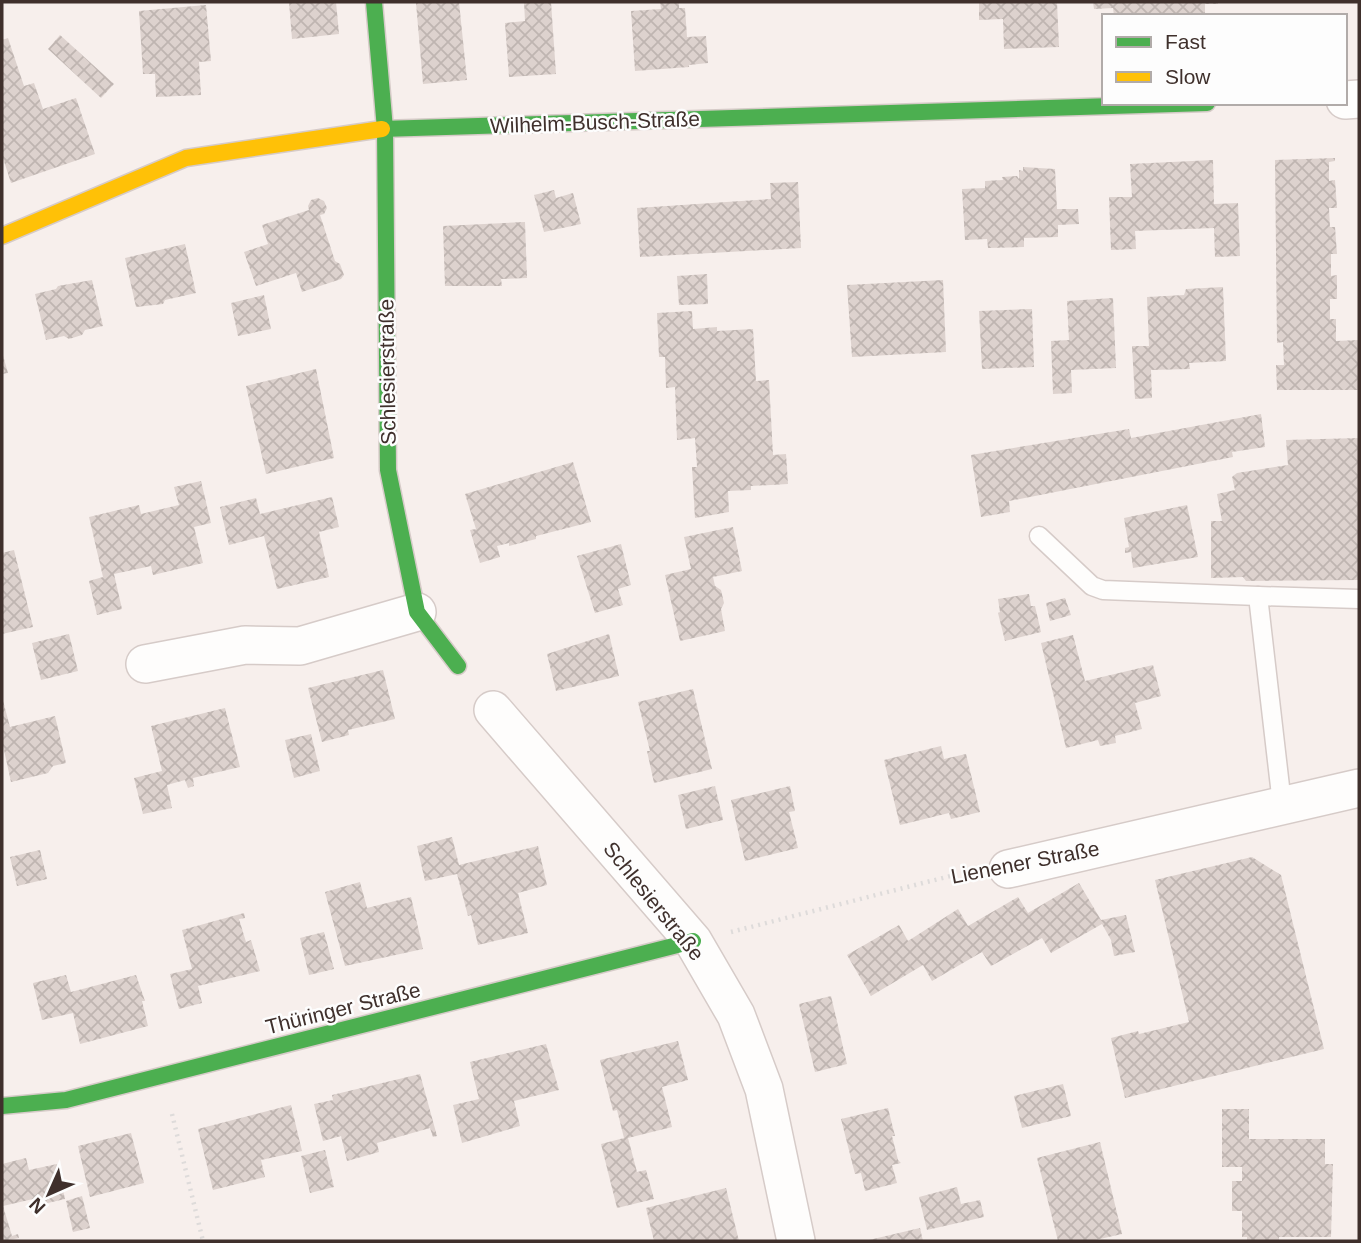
<svg xmlns="http://www.w3.org/2000/svg" width="1361" height="1243" viewBox="0 0 1361 1243" font-family="Arial,sans-serif">
  <style>
    .building { fill: url(#building-cross-hatch) }
    .lines { fill: none; stroke-linecap: round; stroke-linejoin: round }
    .lane-casing { stroke: #d6cbc8; stroke-width: 21 }
    .street-casing { stroke: #d6cbc8; stroke-width: 40 }
    .fast-casing { stroke: #d6cbc8; stroke-width: 19 }
    .slow-casing { stroke: #d6cbc8; stroke-width: 19 }
    .path { stroke: #dedbda; stroke-width: 4.5; stroke-dasharray: 2 5; stroke-linecap: butt }
    .lane { stroke: #fefdfc; stroke-width: 18 }
    .street { stroke: #fefdfc; stroke-width: 37 }
    .fast { stroke: #4caf50; stroke-width: 16 }
    .slow { stroke: #ffc107; stroke-width: 16 }
    .labels { text-anchor: middle; dominant-baseline: central; stroke-width: 5; stroke-linejoin: round; paint-order: stroke }
    .street-label { font-size: 21px; fill: #3f302c; stroke: #fdfdfd }
  </style>
  <defs>
    <pattern id="building-cross-hatch" width="8" height="8" patternUnits="userSpaceOnUse" patternTransform="scale(1.75)"><rect width="8" height="8" fill="#ddd2ce"/><path d="M0 0l8 8M0 8l8-8" fill="none" stroke="#bfb5b1"/></pattern>
  </defs>
  <rect width="100%" height="100%" fill="#f7efec"/>
  <g class="building">
    <polygon points="289,2 336,2 339,34 292,39"/>
    <polygon points="429,2 459,2 467,80 423,84 416,3"/>
    <polygon points="524,2 551,2 556,74 509,77 505,23 525,21"/>
    <polygon points="660,2 679,2 679,8 685,8 687,37 706,36 708,63 689,65 689,67 635,71 631,11 661,9"/>
    <polygon points="979,2 1057,2 1059,47 1004,49 1003,19 979,20"/>
    <polygon points="1093,2 1218,2 1218,4 1205,4 1205,16 1114,16 1113,8 1094,9"/>
    <polygon points="206,5 211,61 199,62 201,95 156,97 155,74 143,74 139,11"/>
    <polygon points="60,35 114,84 101,98 48,49"/>
    <polygon points="8,38 24,86 34,83 43,109 76,98 95,154 11,183 2,155 2,40"/>
    <polygon points="1335,158 1335,161 1329,162 1329,181 1335,180 1337,208 1329,208 1330,227 1335,227 1337,254 1331,254 1331,276 1337,275 1337,299 1330,299 1330,319 1336,319 1336,341 1359,340 1359,390 1277,390 1276,365 1284,365 1283,342 1277,343 1275,160"/>
    <polygon points="1213,160 1214,204 1238,203 1240,256 1215,257 1214,228 1135,231 1136,249 1111,250 1109,197 1132,197 1130,164"/>
    <polygon points="1023,167 1055,169 1057,209 1078,209 1079,224 1058,225 1058,237 1024,238 1024,247 988,248 987,239 965,240 962,189 985,188 985,181 1003,180 1002,177 1017,176 1019,179 1019,170 1023,171"/>
    <polygon points="798,182 801,248 640,257 637,208 771,199 770,183"/>
    <polygon points="554,190 556,198 573,193 581,224 544,232 534,195"/>
    <polygon points="318,198 324,201 327,208 324,214 320,215 335,261 340,264 344,275 341,279 302,292 296,273 256,286 244,252 268,244 262,225 309,210 308,206 311,200"/>
    <polygon points="525,222 527,278 501,279 502,286 445,286 443,226"/>
    <polygon points="185,244 196,293 165,300 163,304 136,307 125,258"/>
    <polygon points="707,274 708,304 679,305 677,276"/>
    <polygon points="92,280 103,326 85,330 82,335 69,339 64,336 46,340 35,294 56,289 58,286"/>
    <polygon points="943,280 946,352 852,357 847,285"/>
    <polygon points="1223,287 1226,361 1189,363 1190,369 1151,370 1152,398 1135,399 1132,346 1149,346 1147,297 1184,295 1186,289"/>
    <polygon points="264,295 271,329 238,336 231,303"/>
    <polygon points="1113,298 1116,368 1071,370 1072,393 1053,394 1051,341 1069,340 1067,301"/>
    <polygon points="1032,309 1034,367 982,369 979,311"/>
    <polygon points="692,311 693,329 717,327 717,331 753,329 756,381 769,380 773,455 786,454 788,484 751,486 751,490 728,491 729,512 695,518 692,467 697,467 695,438 677,440 675,387 666,388 665,357 659,357 657,313"/>
    <polygon points="2,352 8,373 2,374"/>
    <polygon points="316,369 334,458 266,474 246,386"/>
    <polygon points="1261,414 1265,447 1232,452 1233,457 1009,501 1010,512 981,517 971,455 1129,429 1131,438"/>
    <polygon points="1359,438 1359,580 1246,581 1243,577 1211,578 1211,521 1222,521 1217,494 1235,490 1232,477 1237,473 1288,465 1286,440"/>
    <polygon points="573,462 591,522 536,536 536,539 509,546 509,543 497,546 500,557 480,563 470,530 476,529 465,494"/>
    <polygon points="201,481 211,523 194,527 203,563 153,575 151,566 114,574 122,609 97,615 89,581 103,577 89,517 139,505 141,514 179,505 174,487"/>
    <polygon points="332,497 339,527 319,532 329,577 277,589 264,536 229,545 220,507 256,498 260,514"/>
    <polygon points="1187,505 1198,557 1133,568 1131,552 1125,553 1125,548 1129,547 1124,518"/>
    <polygon points="733,527 742,571 713,577 715,586 721,590 724,603 721,609 725,631 680,641 665,575 691,569 684,537"/>
    <polygon points="621,544 631,585 618,589 623,605 595,613 577,556"/>
    <polygon points="14,550 33,627 2,634 2,553"/>
    <polygon points="1029,594 1031,606 1035,606 1041,632 1005,641 998,613 1000,612 998,599"/>
    <polygon points="1065,598 1071,615 1050,621 1046,603"/>
    <polygon points="69,634 78,671 41,680 32,643"/>
    <polygon points="609,634 619,676 556,691 547,654"/>
    <polygon points="1073,635 1085,681 1153,665 1161,696 1135,703 1142,729 1115,736 1116,743 1100,746 1098,740 1066,748 1041,643"/>
    <polygon points="383,670 395,719 348,730 349,735 322,742 308,688"/>
    <polygon points="693,689 712,769 654,783 647,751 650,751 638,702"/>
    <polygon points="2,697 10,727 55,716 66,763 53,766 48,773 11,782 2,741"/>
    <polygon points="225,708 240,767 193,778 194,786 188,788 185,780 167,785 172,808 143,814 134,778 162,771 151,726"/>
    <polygon points="311,734 320,771 294,778 285,740"/>
    <polygon points="941,746 944,759 966,754 980,812 951,819 949,813 900,825 884,760"/>
    <polygon points="715,786 723,820 686,829 678,795"/>
    <polygon points="790,786 795,811 789,812 798,848 745,861 731,800"/>
    <polygon points="452,837 459,865 538,846 547,885 518,893 528,933 478,945 471,915 468,916 457,874 425,881 417,846"/>
    <polygon points="40,850 47,879 17,886 10,857"/>
    <polygon points="1252,857 1281,875 1324,1049 1125,1098 1111,1038 1138,1031 1139,1034 1189,1022 1155,880"/>
    <polygon points="360,882 367,908 411,897 423,949 345,966 325,892"/>
    <polygon points="1079,883 1101,920 1126,915 1135,952 1114,956 1111,940 1102,924 1051,953 1042,938 991,966 982,952 932,981 923,965 871,996 847,955 899,925 908,941 958,909 968,926 1018,897 1028,913"/>
    <polygon points="244,913 245,918 239,919 246,942 251,940 260,971 198,986 202,1003 179,1009 170,974 192,969 182,930"/>
    <polygon points="324,932 334,969 309,975 300,938"/>
    <polygon points="66,975 71,992 136,975 145,1001 142,1001 148,1026 80,1044 73,1013 42,1020 33,983"/>
    <polygon points="831,996 847,1064 815,1072 799,1004"/>
    <polygon points="678,1041 688,1080 662,1087 672,1127 628,1138 637,1172 646,1170 654,1199 617,1208 601,1144 624,1138 617,1110 613,1111 600,1060"/>
    <polygon points="546,1044 559,1090 514,1101 520,1126 462,1143 453,1105 479,1099 470,1062"/>
    <polygon points="420,1074 437,1136 433,1137 430,1128 377,1143 379,1152 347,1161 341,1136 323,1141 314,1104 333,1100 332,1095"/>
    <polygon points="1063,1084 1071,1116 1022,1128 1014,1096"/>
    <polygon points="291,1105 302,1151 261,1160 265,1177 213,1190 198,1129"/>
    <polygon points="888,1108 895,1136 892,1136 898,1160 901,1163 892,1165 897,1183 865,1191 861,1173 855,1174 841,1119"/>
    <polygon points="1222,1109 1249,1109 1249,1139 1325,1139 1325,1164 1333,1164 1331,1237 1279,1237 1279,1241 1247,1241 1247,1237 1242,1237 1242,1211 1232,1211 1232,1181 1242,1181 1242,1167 1222,1167"/>
    <polygon points="131,1133 144,1183 90,1197 78,1146"/>
    <polygon points="1100,1142 1122,1234 1091,1241 1058,1241 1037,1158"/>
    <polygon points="325,1150 334,1187 310,1193 301,1156"/>
    <polygon points="26,1158 29,1170 57,1164 65,1199 35,1206 33,1199 3,1206 12,1236 18,1234 19,1238 2,1241 2,1164"/>
    <polygon points="957,1187 961,1204 980,1200 984,1217 927,1230 919,1197"/>
    <polygon points="726,1188 739,1241 654,1241 646,1208"/>
    <polygon points="82,1196 90,1228 73,1232 66,1201"/>
    <polygon points="920,1228 923,1241 869,1241 869,1240"/>
  </g>
  <g class="lines">
    <defs>
      <g id="lane">
        <polyline points="1039,536 1092,586 1103,590 1258,596 1282,804"/>
        <polyline points="1258,596 1359,599"/>
      </g>
      <g id="street">
        <polyline points="1345,100 1359,99"/>
        <polyline points="145,664 245,645 300,646 417,612"/>
        <polyline points="493,710 693,941 736,1015 764,1089 796,1241"/>
        <polyline points="1008,869 1359,788"/>
      </g>
      <g id="fast">
        <polyline points="374,2 385,129 388,470 417,612 458,666"/>
        <polyline points="382,129 1207,103"/>
        <polyline points="2,1106 66,1100 693,941"/>
      </g>
      <polyline id="slow" points="2,236 186,158 382,129"/>
    </defs>
    <use href="#lane" class="lane-casing"/>
    <use href="#street" class="street-casing"/>
    <use href="#fast" class="fast-casing"/>
    <use href="#slow" class="slow-casing"/>
    <g class="path">
      <polyline points="731,932 970,871"/>
      <polyline points="172,1114 203,1241"/>
    </g>
    <use href="#lane" class="lane"/>
    <use href="#street" class="street"/>
    <use href="#fast" class="fast"/>
    <use href="#slow" class="slow"/>
  </g>
  <g class="labels">
    <g class="street-label">
      <text transform="translate(595 122) rotate(-2)">Wilhelm-Busch-Straße</text>
      <text transform="translate(387 372) rotate(-91)">Schlesierstraße</text>
      <text transform="translate(1025 862) rotate(-11)">Lienener Straße</text>
      <text transform="translate(654 901) rotate(51)">Schlesierstraße</text>
      <text transform="translate(343 1008) rotate(-14)">Thüringer Straße</text>
    </g>
  </g>
  <rect width="1361" height="1243" fill="none" stroke="#3f302c" stroke-width="7"/>
  <rect x="1102" y="14" width="245" height="91" fill="#fdfdfd" stroke="#b1aba9" stroke-width="2"/>
  <rect x="1116" y="37" width="35" height="10" fill="#4caf50" stroke="#b1aba9" stroke-width="2"/>
  <text x="1165" y="49" font-size="21" fill="#3f302c">Fast</text>
  <rect x="1116" y="72" width="35" height="10" fill="#ffc107" stroke="#b1aba9" stroke-width="2"/>
  <text x="1165" y="84" font-size="21" fill="#3f302c">Slow</text>
  <g transform="translate(49 1194) rotate(225)" stroke="#fdfdfd" stroke-width="5" paint-order="stroke">
  <path d="M0-5L12 26L0 18L-12 26Z" fill="#3f302c"/>
  <text y="-10" font-size="19" font-weight="bold" text-anchor="middle" fill="#3f302c">N</text>
  </g>
</svg>
